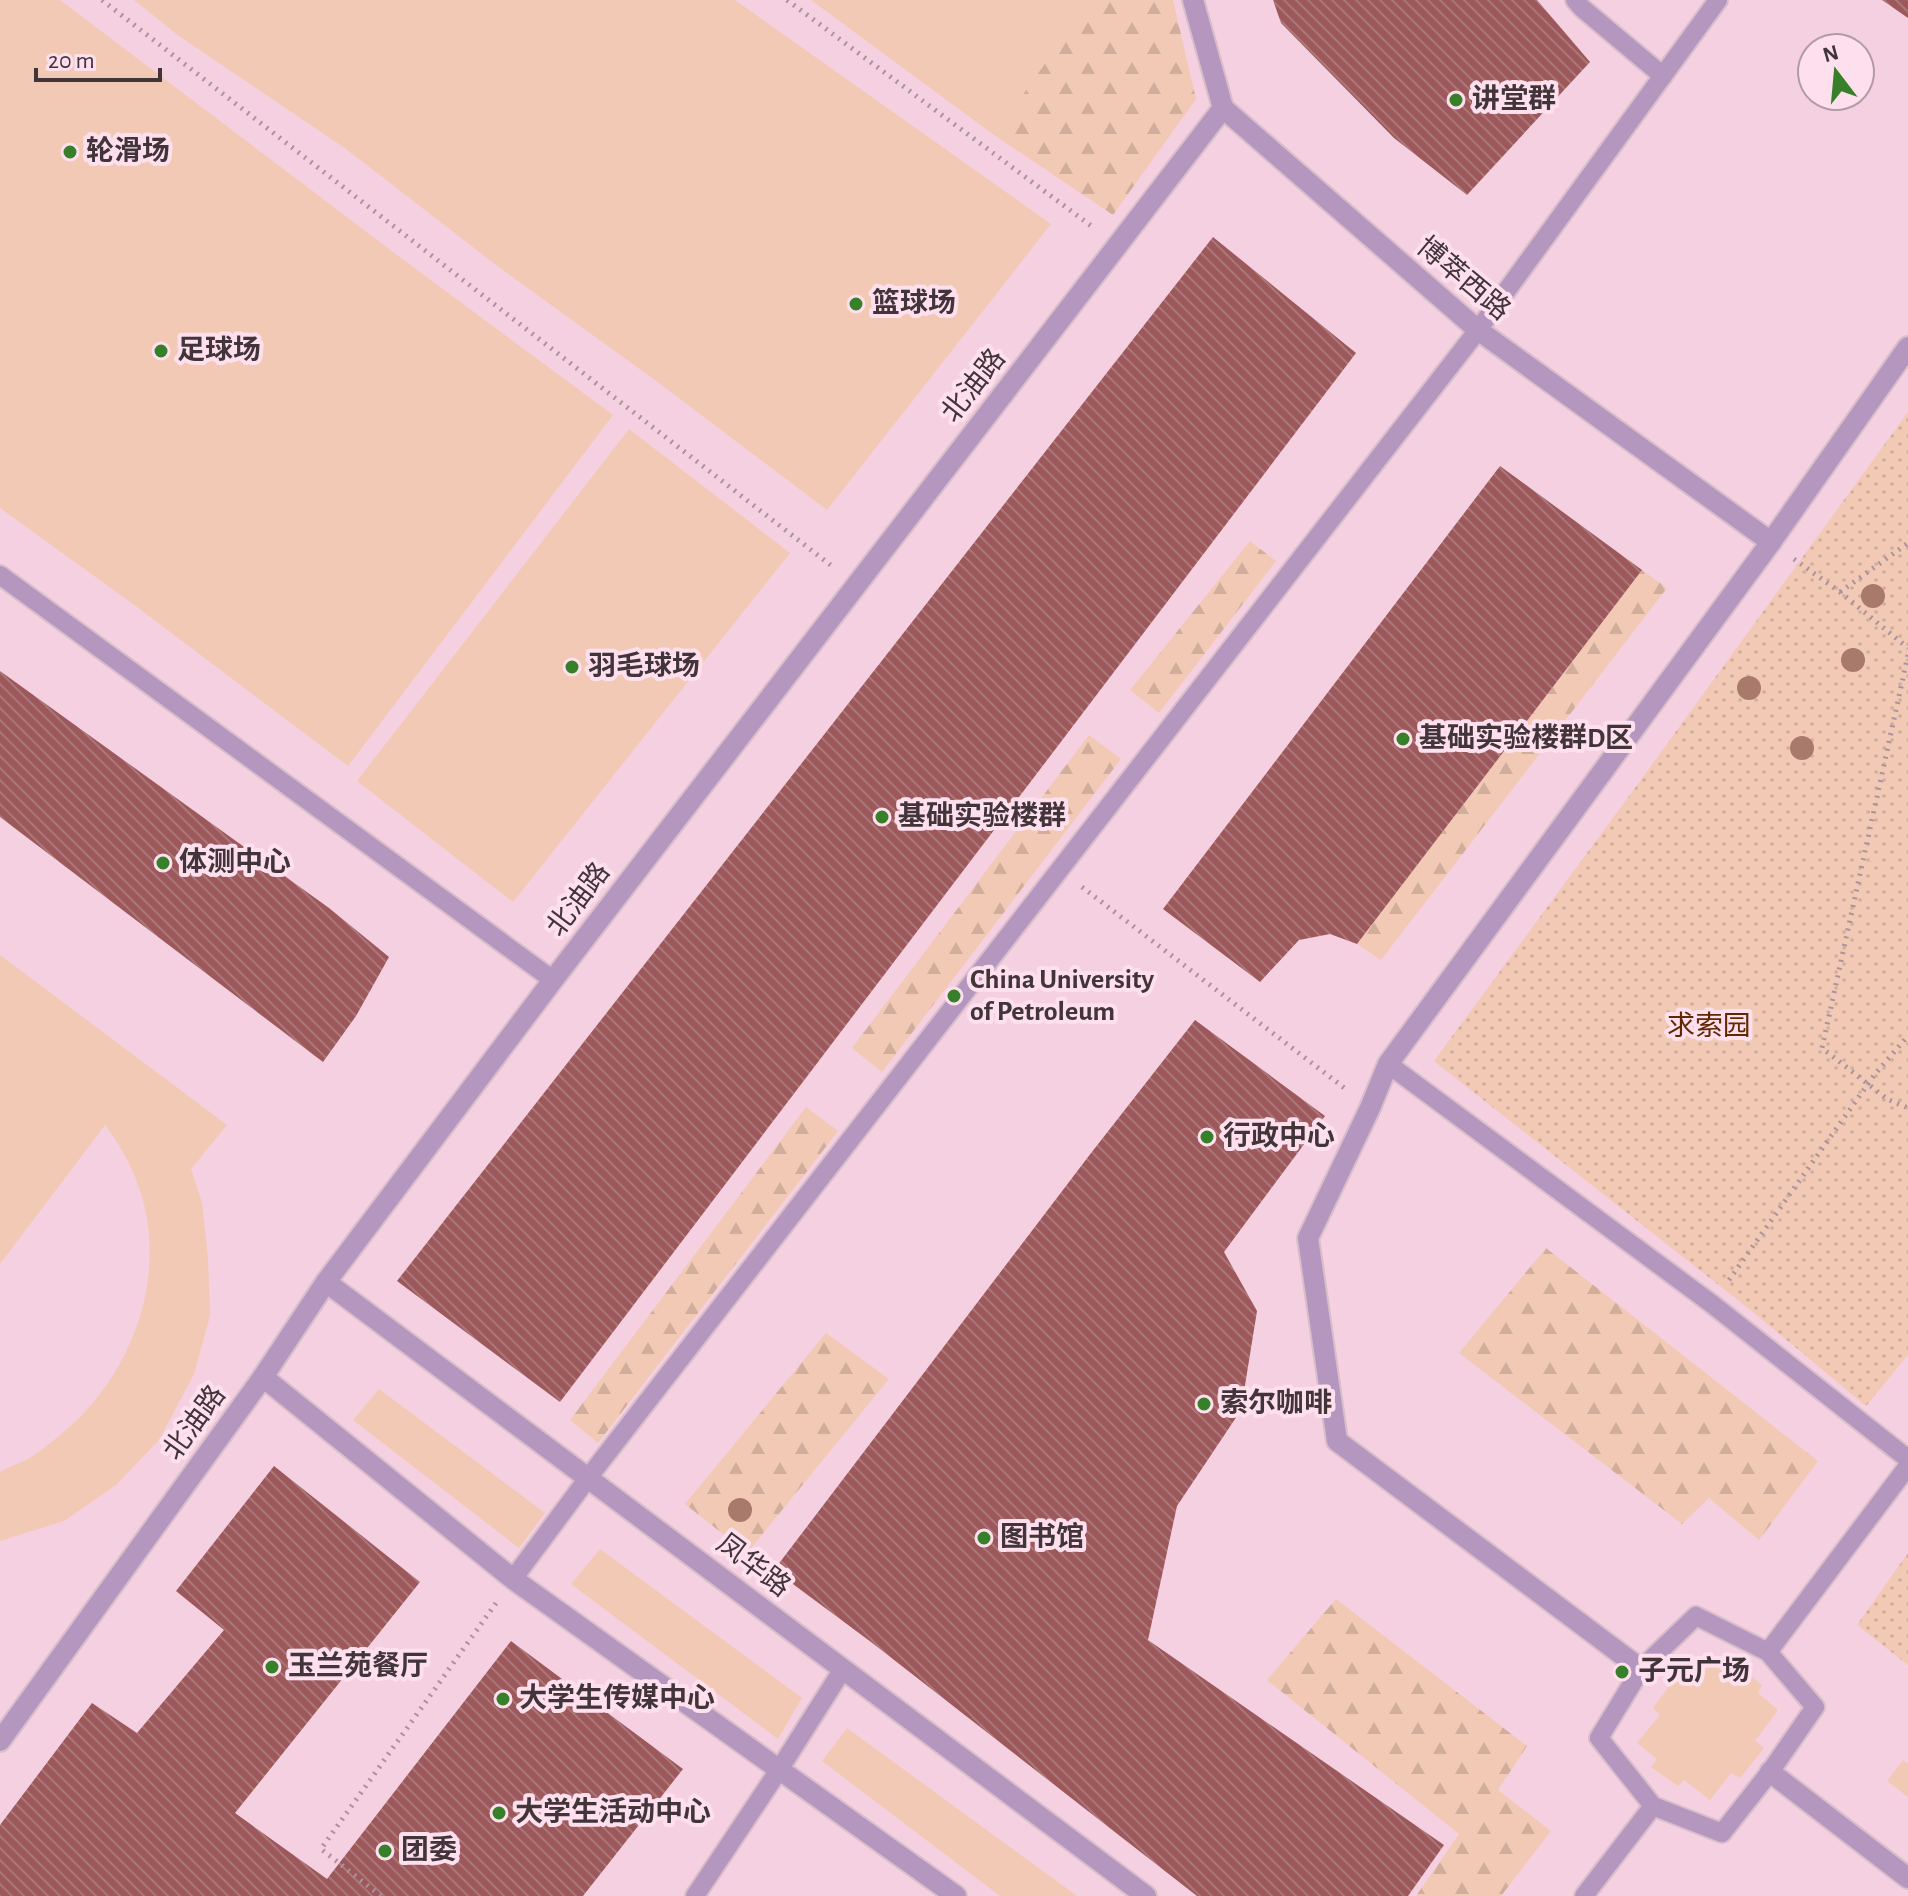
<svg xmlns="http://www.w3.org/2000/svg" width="1908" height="1896" viewBox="0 0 1908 1896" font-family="'Alegreya Sans','Noto Sans SC',sans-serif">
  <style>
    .built { fill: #f5d0e1; fill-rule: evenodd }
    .forest { fill: url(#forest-firs) }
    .park { fill: url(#park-dots) }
    .garden { fill: #f2c9b4 }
    .building { fill: url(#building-back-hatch) }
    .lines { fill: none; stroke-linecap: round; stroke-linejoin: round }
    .service-casing { stroke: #d8bdca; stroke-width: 22 }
    .minor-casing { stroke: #d8bdca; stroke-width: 24 }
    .path { stroke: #a9939d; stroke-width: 5; stroke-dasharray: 2 6; stroke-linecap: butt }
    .service { stroke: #b496bf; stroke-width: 18 }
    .minor { stroke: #b496bf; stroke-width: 20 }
    .tree { fill: #a87a6b }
    .poi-dot { fill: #358028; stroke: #fedfee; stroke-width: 3 }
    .labels { text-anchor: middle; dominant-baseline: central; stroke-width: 8; stroke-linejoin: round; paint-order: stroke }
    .poi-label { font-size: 28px; font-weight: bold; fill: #41353a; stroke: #fedfee; text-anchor: start }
    .street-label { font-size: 28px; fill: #41353a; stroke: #fedfee }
    .park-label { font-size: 28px; fill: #612800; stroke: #fedfee }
  </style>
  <defs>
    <pattern id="forest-firs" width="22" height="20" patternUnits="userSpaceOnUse" patternTransform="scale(2)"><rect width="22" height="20" fill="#f2c9b4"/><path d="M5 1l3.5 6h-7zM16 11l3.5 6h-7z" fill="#d1ad9c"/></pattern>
    <pattern id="park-dots" width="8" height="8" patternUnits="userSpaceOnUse" patternTransform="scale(2)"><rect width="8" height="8" fill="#f2c9b4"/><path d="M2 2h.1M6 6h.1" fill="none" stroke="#d1ad9c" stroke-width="1.8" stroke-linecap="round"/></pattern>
    <pattern id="building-back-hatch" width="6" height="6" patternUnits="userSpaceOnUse" patternTransform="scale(2)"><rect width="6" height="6" fill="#9c585a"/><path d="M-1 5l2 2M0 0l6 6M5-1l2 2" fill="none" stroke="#a9787a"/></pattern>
  </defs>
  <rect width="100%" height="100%" fill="#fedfee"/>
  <path class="built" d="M0,0h1908v1896h-1908zM1812,48h48v48h-48z"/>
  <g class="forest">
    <polygon points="1090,0 1173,0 1196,99 1113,215 994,135"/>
    <polygon points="1250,541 1276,561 1159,713 1130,690"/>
    <polygon points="1642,570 1667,588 1381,960 1357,944"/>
    <polygon points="1089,735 1121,759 882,1072 852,1048"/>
    <polygon points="806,1107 838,1131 598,1443 570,1420"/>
    <polygon points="1546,1248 1818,1461 1759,1540 1709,1498 1682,1524 1459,1353"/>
    <polygon points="826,1333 889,1379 747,1553 685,1504"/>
    <polygon points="1336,1599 1527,1746 1498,1790 1551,1831 1501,1896 1416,1896 1459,1834 1267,1680"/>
  </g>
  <g class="park">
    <polygon points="1908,412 1908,1355 1866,1406 1753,1312 1434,1061 1643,777"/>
    <polygon points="1908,1553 1908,1665 1857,1625"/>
  </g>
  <g class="garden">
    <polygon points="0,0 60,0 401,258 613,415 348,766 137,607 0,508"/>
    <polygon points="134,0 735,0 1051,224 827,510 659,383 500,268 346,149 179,36"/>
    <polygon points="811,0 1090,0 994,135"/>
    <polygon points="629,429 790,553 513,902 357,781"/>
    <path d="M0,955l227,170 -36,44 11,34 6,54 2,59 -16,58 -35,66 -43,45 -52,36 -64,20v-69c11,-6 23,-10 33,-16 9,-6 17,-13 25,-19 66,-53 104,-139 88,-224 -6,-32 -22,-63 -41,-88l-105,139z"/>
    <polygon points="379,1389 545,1513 519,1548 353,1420"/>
    <polygon points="600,1549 802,1698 778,1739 571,1584"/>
    <polygon points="1708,1651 1729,1670 1736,1664 1762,1685 1758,1693 1778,1710 1755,1741 1764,1748 1740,1778 1731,1773 1710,1800 1684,1780 1678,1786 1651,1767 1657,1759 1637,1743 1660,1715 1653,1708 1676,1677 1684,1682"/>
    <polygon points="847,1728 1077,1896 1000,1896 822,1761"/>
    <polygon points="1903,1760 1908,1764 1908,1797 1887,1781"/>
  </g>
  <g class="building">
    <polygon points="1273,0 1537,0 1590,62 1467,195 1394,138 1281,23"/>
    <polygon points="1882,0 1908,0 1908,18"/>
    <polygon points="1213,237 1356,353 560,1402 397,1281"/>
    <polygon points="1500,466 1642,570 1357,944 1330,934 1299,940 1260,982 1163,909"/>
    <polygon points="0,671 329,908 389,957 356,1016 323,1062 0,817"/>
    <polygon points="1195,1020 1325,1116 1224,1252 1257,1311 1241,1410 1177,1506 1148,1640 1444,1845 1408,1896 1197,1896 871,1642 774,1570 1088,1157"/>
    <polygon points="274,1466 420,1582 235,1813 327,1879 511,1641 683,1769 583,1896 0,1896 0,1825 92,1703 137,1733 224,1630 176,1591"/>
  </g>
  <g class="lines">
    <defs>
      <g id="service">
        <polyline points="1575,0 1582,8 1663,76"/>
        <polyline points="0,575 553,980"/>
        <polyline points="1388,1064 1712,1304 1908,1459"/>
        <polyline points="513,1579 588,1478 1478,330 1718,0"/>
        <polygon points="1696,1616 1768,1652 1815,1707 1770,1772 1722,1833 1653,1806 1599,1738 1641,1669"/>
        <polyline points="1768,1652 1908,1466"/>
        <polyline points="695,1896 779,1770 843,1669"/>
        <polyline points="1584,1896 1653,1806"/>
      </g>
      <g id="minor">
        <polyline points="1193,0 1223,108 1478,330 1771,542"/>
        <polyline points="326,1282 1146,1896"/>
        <polyline points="263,1377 513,1579 956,1896"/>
        <polyline points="1641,1669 1337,1441 1308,1238 1370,1108 1388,1064 1771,542 1908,347"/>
        <polyline points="0,1741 263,1377 326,1282 553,980 1223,108"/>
        <polyline points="1770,1772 1908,1878"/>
      </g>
    </defs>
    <use href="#service" class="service-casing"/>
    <use href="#minor" class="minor-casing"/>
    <g class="path">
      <polyline points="102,0 833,567"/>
      <polyline points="787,0 1094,228"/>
      <polyline points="1794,559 1840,592 1908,648"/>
      <polyline points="1840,592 1908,543"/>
      <polyline points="1908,655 1822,1048 1887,1099 1908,1108"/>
      <polyline points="1082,887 1347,1090"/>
      <polyline points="1729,1280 1875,1074 1908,1036"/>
      <polyline points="381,1896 321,1849 496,1603"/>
    </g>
    <use href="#service" class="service"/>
    <use href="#minor" class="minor"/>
  </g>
  <g class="tree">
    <circle cx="1873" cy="596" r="12"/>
    <circle cx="1853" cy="660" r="12"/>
    <circle cx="1749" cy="688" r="12"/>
    <circle cx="1802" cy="748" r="12"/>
    <circle cx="740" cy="1510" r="12"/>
  </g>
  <g class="poi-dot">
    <circle cx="1456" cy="100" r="8"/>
    <circle cx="70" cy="152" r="8"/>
    <circle cx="856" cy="304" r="8"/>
    <circle cx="161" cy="351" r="8"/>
    <circle cx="572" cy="667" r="8"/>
    <circle cx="1403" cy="739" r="8"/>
    <circle cx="882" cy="817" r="8"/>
    <circle cx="163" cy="863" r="8"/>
    <circle cx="954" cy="996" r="8"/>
    <circle cx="1207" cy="1137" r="8"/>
    <circle cx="1204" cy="1404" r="8"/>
    <circle cx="984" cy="1538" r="8"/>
    <circle cx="272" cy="1667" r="8"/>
    <circle cx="1622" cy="1672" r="8"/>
    <circle cx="503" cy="1699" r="8"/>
    <circle cx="499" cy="1813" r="8"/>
    <circle cx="385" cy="1851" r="8"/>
  </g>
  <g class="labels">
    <g class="poi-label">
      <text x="1472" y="100">讲堂群</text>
      <text x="86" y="152">轮滑场</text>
      <text x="872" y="304">篮球场</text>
      <text x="177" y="351">足球场</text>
      <text x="588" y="667">羽毛球场</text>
      <text x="1419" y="739">基础实验楼群D区</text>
      <text x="898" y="817">基础实验楼群</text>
      <text x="179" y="863">体测中心</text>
      <text x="970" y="980">China University<tspan x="970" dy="32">of Petroleum</tspan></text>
      <text x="1223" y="1137">行政中心</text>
      <text x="1220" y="1404">索尔咖啡</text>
      <text x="1000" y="1538">图书馆</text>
      <text x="288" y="1667">玉兰苑餐厅</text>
      <text x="1638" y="1672">子元广场</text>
      <text x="519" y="1699">大学生传媒中心</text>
      <text x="515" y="1813">大学生活动中心</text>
      <text x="401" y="1851">团委</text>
    </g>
    <g class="street-label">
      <text transform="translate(1463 279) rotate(40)">博萃西路</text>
      <text transform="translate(974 386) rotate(-52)">北油路</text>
      <text transform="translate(579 900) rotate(-53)">北油路</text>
      <text transform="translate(195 1423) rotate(-54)">北油路</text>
      <text transform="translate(753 1566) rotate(37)">凤华路</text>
    </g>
    <g class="park-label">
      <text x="1709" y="1027">求索园</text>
    </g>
  </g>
  <g transform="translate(1836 72) rotate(344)"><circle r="38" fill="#fedfee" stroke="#b29ba6" stroke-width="2"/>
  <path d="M0-6L14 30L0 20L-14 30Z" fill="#358028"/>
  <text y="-12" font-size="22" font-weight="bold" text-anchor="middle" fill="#41353a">N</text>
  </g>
  <path d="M36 68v12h124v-12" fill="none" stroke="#41353a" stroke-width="4"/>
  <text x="48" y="68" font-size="24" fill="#41353a" stroke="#fedfee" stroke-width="6" paint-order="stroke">20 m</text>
</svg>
